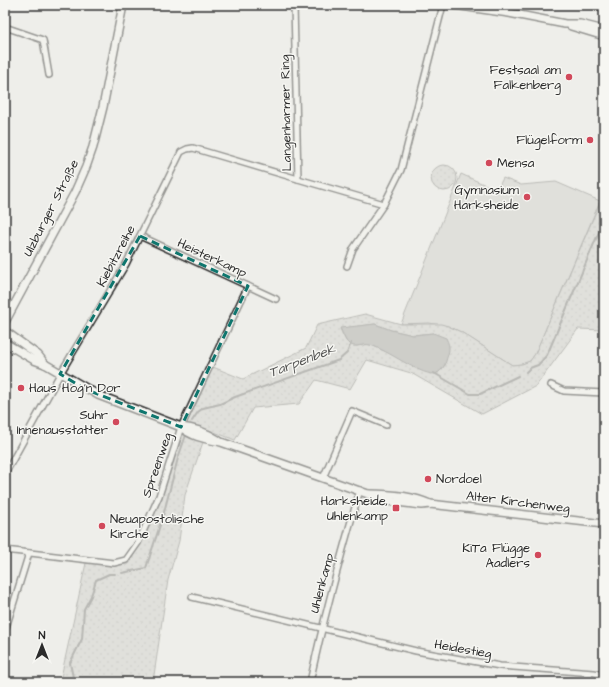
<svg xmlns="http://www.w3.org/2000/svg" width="609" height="687" viewBox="0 0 609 687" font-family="'Architects Daughter',sans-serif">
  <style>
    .grass { fill: #cececa; stroke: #7c7c7a }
    .park { fill: url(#park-dots); stroke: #7c7c7a; fill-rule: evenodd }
    .water { fill: #a6a6a3; stroke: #757573 }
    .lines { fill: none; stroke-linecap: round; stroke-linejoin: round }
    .stream { stroke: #757573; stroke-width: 2 }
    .street-casing { stroke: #2b2b2b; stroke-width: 8 }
    .secondary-casing { stroke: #2b2b2b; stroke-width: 10 }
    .street { stroke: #f6f6f2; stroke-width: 5 }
    .secondary { stroke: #f6f6f2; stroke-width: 7 }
    .marked { fill: none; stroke: #0f766e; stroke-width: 3; stroke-dasharray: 8 5; stroke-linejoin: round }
    .poi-dot { fill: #d1495b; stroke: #f6f6f2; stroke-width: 1.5 }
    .labels { text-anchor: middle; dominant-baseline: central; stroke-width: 3; stroke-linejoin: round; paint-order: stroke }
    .poi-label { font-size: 13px; fill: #2b2b2b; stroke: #f6f6f2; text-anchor: end }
    .street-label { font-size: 13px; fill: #2b2b2b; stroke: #f6f6f2 }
    .water-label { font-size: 14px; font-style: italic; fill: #565655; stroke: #f6f6f2 }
  </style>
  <defs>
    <pattern id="park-dots" width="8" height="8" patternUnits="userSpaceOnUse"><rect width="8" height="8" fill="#cececa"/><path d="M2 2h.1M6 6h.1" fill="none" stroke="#b1b1ae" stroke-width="1.8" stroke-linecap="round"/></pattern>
  </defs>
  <rect width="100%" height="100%" fill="#eeeeea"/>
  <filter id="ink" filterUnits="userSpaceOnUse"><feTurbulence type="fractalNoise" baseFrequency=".025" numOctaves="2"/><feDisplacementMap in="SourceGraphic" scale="8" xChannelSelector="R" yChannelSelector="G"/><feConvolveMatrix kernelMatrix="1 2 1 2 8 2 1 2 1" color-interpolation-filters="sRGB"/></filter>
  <g filter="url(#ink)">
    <polygon class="grass" points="461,174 497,190 503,178 521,185 556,182 600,201 535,354 530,361 522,364 512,365 461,332 448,326 429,323 401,324"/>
    <g class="park">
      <circle cx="444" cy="178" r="13"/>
      <path d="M604,193v137l-26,-1 -42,57 -54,28 -71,-41 -44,-13 -17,29 -34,-9 -17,24 -46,4 -18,32 -26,-10 -7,15 -17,50 -6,46 -11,39 -15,102h-93l26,-119 43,1 26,-51 32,-90 26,-56 30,12 63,-31 11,-23 48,-11 36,10h40l7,2 13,6 51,33 10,-1 8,-3 5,-7zM375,324l16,6 22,5 20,-2 13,31 -7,8 -4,2 -66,-30 -13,2 -10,-5 -6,-12z"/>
    </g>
    <path class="water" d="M375,324l16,6 22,5 20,-2 13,5c5,10 3,13 0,23 -1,5 -6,12 -12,13 -16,0 -46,-24 -64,-29 -7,-2 -14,4 -21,-1 -4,-3 -6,-11 -9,-16z"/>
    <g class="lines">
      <g class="stream">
        <polyline points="526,372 530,368 538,365 547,355 604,220"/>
        <polyline points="434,373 470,394 480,394 518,376"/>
        <polyline points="192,421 198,412 203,408 220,404 235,397 339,360 347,353 351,343"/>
        <polyline points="122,573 146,568 163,516 178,458 186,435"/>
        <polyline points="74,682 70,663 82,639 84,609 91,596 96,580 109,574 115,574"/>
      </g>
      <defs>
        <g id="street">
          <polyline points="294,5 298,179 384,204"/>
          <polyline points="5,27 43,40 49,75"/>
          <polyline points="140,236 276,299"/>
          <polyline points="347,266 353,249 384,204 401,170 443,5"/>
          <polyline points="551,385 564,391 604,393"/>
          <polyline points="5,474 60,374 126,264 181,152 187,149 193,148 298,179"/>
          <polyline points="323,478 352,411 386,425"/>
          <polyline points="5,550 114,563 126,560 138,543 159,496 181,427 248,286"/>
          <polyline points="192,597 416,651 500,666 594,673 604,675"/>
          <polyline points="5,631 29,553"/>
          <path d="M310,682c14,-65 31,-128 50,-192"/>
        </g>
        <g id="secondary">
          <polyline points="454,5 509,13 565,24 580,24 604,30"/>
          <polyline points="571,26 604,36"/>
          <polyline points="5,322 75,192 86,167 93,147 103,107 123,5"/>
          <polyline points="5,331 38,355 45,364"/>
          <path d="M5,343l29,17 11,4 53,31 83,32c13,1 26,6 37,13"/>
          <path d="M181,427c11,10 26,12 40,15l147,52 12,6 17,2 25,3 8,-1 174,20"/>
          <path d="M369,494c20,0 43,2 61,10"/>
        </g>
      </defs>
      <use href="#street" class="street-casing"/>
      <use href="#secondary" class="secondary-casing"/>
      <use href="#street" class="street"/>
      <use href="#secondary" class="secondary"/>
    </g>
  </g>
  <path d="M0 0H609V687H0ZM140,236l108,50 -67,141 -96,-38 -25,-15z" fill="#eeeeea" fill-opacity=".55" fill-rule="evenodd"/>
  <path class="marked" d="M140,236l108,50 -67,141 -96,-38 -25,-15z"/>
  <g class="poi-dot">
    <circle cx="569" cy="77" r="4"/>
    <circle cx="590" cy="140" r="4"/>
    <circle cx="489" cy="163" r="4"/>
    <circle cx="527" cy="197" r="4"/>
    <circle cx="21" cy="388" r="4"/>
    <circle cx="116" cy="422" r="4"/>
    <circle cx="428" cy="479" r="4"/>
    <rect x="392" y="504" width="8" height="8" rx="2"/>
    <circle cx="102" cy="526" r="4"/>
    <circle cx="538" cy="555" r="4"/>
  </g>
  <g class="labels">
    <g class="poi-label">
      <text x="561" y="70">Festsaal am<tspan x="561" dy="15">Falkenberg</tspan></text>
      <text x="582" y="140">Flügelform</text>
      <text x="497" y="163" text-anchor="start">Mensa</text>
      <text x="519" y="190">Gymnasium<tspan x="519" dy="15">Harksheide</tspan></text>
      <text x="29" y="388" text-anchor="start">Haus Hog'n Dor</text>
      <text x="108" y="415">Suhr<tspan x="108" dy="15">Innenausstatter</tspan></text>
      <text x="436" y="479" text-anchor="start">Nordoel</text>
      <text x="388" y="501">Harksheide,<tspan x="388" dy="15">Uhlenkamp</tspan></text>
      <text x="110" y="519" text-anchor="start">Neuapostolische<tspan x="110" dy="15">Kirche</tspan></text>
      <text x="530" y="548">KiTa Flügge<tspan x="530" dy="15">Aadlers</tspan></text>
    </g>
    <g class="street-label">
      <text transform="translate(286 113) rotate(-91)">Langenharmer Ring</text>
      <text transform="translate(51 208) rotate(-63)">Ulzburger Straße</text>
      <text transform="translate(116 256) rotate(-62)">Kiebitzreihe</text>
      <text transform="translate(212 258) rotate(25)">Heisterkamp</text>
      <text transform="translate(157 465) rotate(-71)">Spreenweg</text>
      <text transform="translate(518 502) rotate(7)">Alter Kirchenweg</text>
      <text transform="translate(322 583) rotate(-75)">Uhlenkamp</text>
      <text transform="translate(463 649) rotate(10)">Heidestieg</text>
    </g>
    <g class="water-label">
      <text transform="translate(302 361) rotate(-21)">Tarpenbek</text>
    </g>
  </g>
  <rect width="609" height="687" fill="none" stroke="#f6f6f2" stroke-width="20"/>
  <rect x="10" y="10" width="589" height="667" fill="none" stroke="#2b2b2b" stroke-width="1.5" filter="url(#ink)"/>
  <g transform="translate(42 645)" stroke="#f6f6f2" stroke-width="3" paint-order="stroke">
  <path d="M0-3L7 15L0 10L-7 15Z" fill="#2b2b2b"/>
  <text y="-6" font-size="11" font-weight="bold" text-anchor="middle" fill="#2b2b2b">N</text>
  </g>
</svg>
